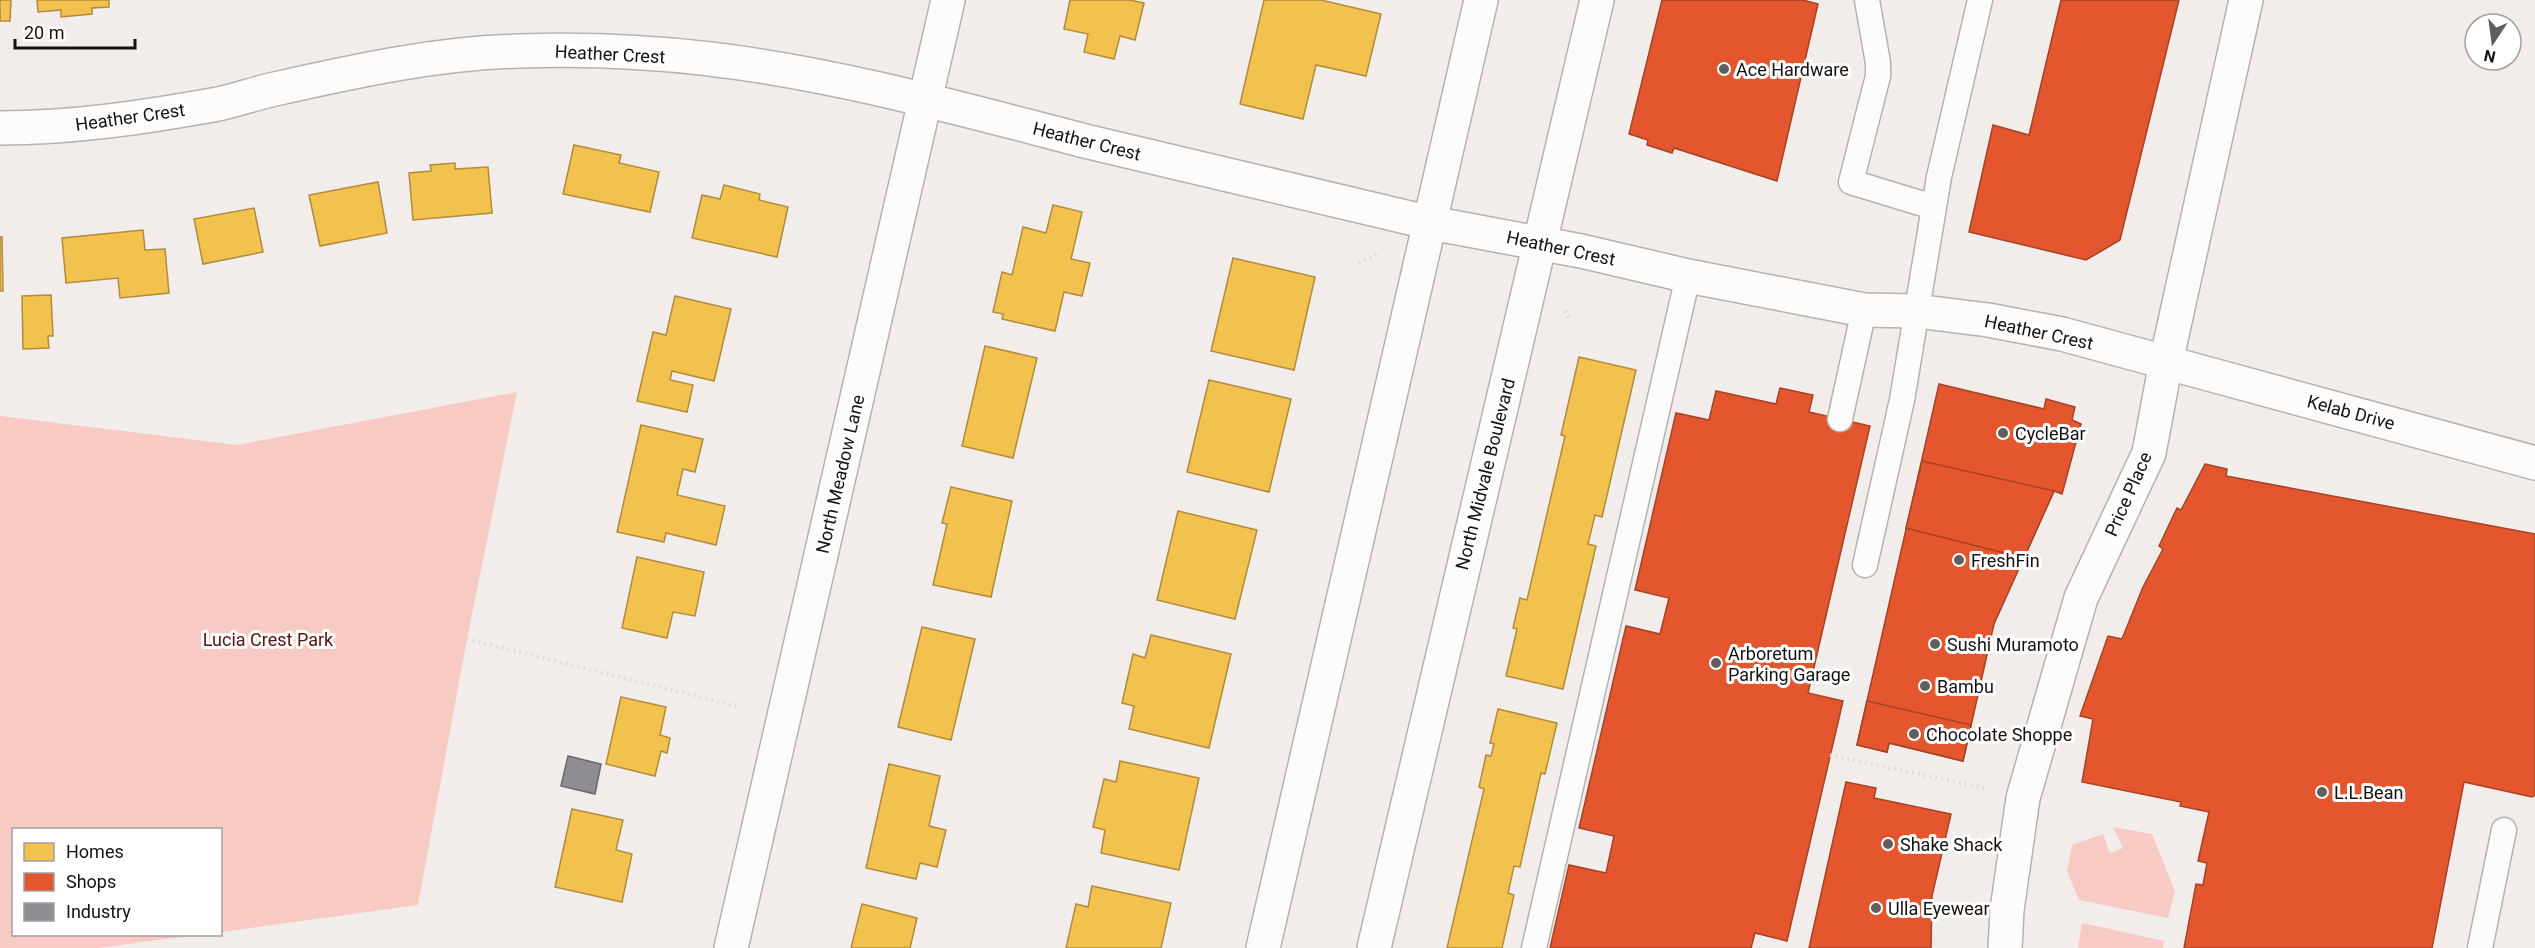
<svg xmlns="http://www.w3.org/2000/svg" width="2535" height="948" viewBox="0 0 2535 948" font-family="Roboto,sans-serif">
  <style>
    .green { fill: #f8cac4 }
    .homes { fill: #f2c14e; stroke: #b08c3c; stroke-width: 1.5 }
    .shops { fill: #e4572e; stroke: #a64225; stroke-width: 1.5 }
    .industry { fill: #8d8d92; stroke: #69686b; stroke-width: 1.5 }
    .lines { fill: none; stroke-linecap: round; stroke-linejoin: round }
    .lane-casing { stroke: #b7b2b1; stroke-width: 27 }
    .street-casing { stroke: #b7b2b1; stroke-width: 36 }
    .secondary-casing { stroke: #b7b2b1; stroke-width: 36 }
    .path { stroke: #dad8d8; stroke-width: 4; stroke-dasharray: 1.5 4.5; stroke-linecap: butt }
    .lane { stroke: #fdfcfc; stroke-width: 24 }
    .street { stroke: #fdfcfc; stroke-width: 33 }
    .secondary { stroke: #fdfcfc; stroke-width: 33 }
    .poi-dot { fill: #625e5d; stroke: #fff; stroke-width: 2 }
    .labels { text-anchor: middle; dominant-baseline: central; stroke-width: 6; stroke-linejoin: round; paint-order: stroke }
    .street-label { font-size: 18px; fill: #151111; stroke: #fff }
    .poi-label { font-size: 18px; fill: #151111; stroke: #fff; text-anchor: start }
    .park-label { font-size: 18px; fill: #54130f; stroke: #fff }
  </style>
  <rect width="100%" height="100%" fill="#f2eceb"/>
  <g class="green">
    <polygon points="517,392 467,639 418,905 221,932 220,830 14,830 14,934 198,935 97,948 0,948 0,416 237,445"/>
    <polygon points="2113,827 2152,834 2175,891 2168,918 2079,900 2067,871 2072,845 2103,834 2110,853 2123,848"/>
    <polygon points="2082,923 2164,941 2163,948 2078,948"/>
  </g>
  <g class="homes">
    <polygon points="0,0 11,0 10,21 0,21"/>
    <polygon points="37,0 109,0 109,7 92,8 92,14 61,17 61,10 38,12"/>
    <polygon points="1070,0 1130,0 1144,3 1135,40 1120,36 1114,59 1084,52 1088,34 1064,29"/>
    <polygon points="1264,0 1321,0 1381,14 1366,76 1316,65 1303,119 1240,104"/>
    <polygon points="574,145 621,155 619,163 659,172 650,212 563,194"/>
    <polygon points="455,163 455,169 488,167 492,213 413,220 409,173 431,171 430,165"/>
    <polygon points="378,182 387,233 320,246 309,195"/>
    <polygon points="724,185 760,194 759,200 788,207 777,257 692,238 702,195 720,199"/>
    <polygon points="1053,205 1082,212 1071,259 1090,263 1082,296 1064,292 1055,331 1002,319 1003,314 993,312 1002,272 1012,275 1023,227 1046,233"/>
    <polygon points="254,208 263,252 203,264 194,219"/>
    <polygon points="143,230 145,250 165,249 169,293 120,298 118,278 66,283 62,238"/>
    <polygon points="0,237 2,237 3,291 0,291"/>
    <polygon points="1233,258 1315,277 1294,370 1211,351"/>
    <polygon points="51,295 53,336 48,336 49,348 23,349 22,296"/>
    <polygon points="675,296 731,309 714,381 672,371 670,380 693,385 687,412 637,401 653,332 666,335"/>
    <polygon points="985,346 1037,358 1013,458 962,446"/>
    <polygon points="1579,357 1636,370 1602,517 1595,515 1588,544 1596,546 1563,689 1506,676 1517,629 1513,628 1520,598 1527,600 1565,436 1561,435"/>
    <polygon points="1209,380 1291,399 1269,492 1187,472"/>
    <polygon points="641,425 703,439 695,472 683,469 677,495 725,506 716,545 666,533 664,542 617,532"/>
    <polygon points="951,487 1012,501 991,597 933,585 947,524 942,523"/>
    <polygon points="1178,511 1257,530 1235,619 1157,600"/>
    <polygon points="637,557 704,572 695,616 673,612 667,638 622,628"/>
    <polygon points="922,627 975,639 951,740 898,727"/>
    <polygon points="1151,635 1231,654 1209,748 1129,729 1134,706 1122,703 1133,654 1145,658"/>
    <polygon points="621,697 666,707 660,735 670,738 667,753 661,751 655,776 606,764"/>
    <polygon points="1498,709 1557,723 1545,774 1541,773 1520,867 1514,866 1508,893 1514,895 1502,948 1447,948 1484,789 1479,787 1486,755 1491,756 1494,744 1490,743"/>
    <polygon points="1120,761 1199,778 1179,870 1101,853 1105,830 1093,827 1104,779 1116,782"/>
    <polygon points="889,764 940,776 929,826 946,830 937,867 920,863 916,879 866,868"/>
    <polygon points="572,809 623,820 616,850 632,854 622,902 555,887"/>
    <polygon points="1092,886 1171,903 1161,948 1066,948 1076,904 1088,907"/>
    <polygon points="862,904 917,918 910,948 851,948"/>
  </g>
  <g class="shops">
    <polygon points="1662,0 1803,0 1818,4 1777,181 1674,148 1672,153 1647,145 1648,140 1629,134"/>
    <polygon points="2061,0 2179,0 2120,240 2086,260 1969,232 1993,125 2029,135"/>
    <polygon points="1939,384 2044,409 2046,399 2075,407 2072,420 2081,424 2062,494 2054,491 1994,624 1963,761 1889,743 1887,752 1857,745"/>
    <polygon points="1780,388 1813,395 1809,412 1870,426 1808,693 1843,701 1787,941 1755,933 1751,948 1550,948 1569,865 1606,873 1614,836 1579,828 1626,626 1660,634 1669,598 1635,590 1676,413 1709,420 1716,391 1776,404"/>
    <polygon points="1922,461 2054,491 2024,558 1906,528"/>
    <polygon points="2205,464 2227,469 2226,476 2535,534 2535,795 2532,797 2464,782 2432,948 2184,948 2196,884 2203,885 2207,863 2198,861 2209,812 2180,806 2181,802 2082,782 2093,719 2080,716 2108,636 2122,639 2143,587 2163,549 2159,546 2177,508 2181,510"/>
    <polygon points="1867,701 1971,725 1963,761 1889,743 1887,752 1857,745"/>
    <polygon points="1846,782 1876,788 1874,798 1951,814 1932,896 1931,948 1809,948"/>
  </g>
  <polygon class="industry" points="568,756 601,764 595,794 561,786"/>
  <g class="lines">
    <defs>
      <g id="lane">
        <polyline points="1867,0 1878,63 1878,76 1851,182 1933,207"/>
        <polyline points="1840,419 1864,310"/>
        <polyline points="1865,565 1902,400 1939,177 1980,0"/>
        <polyline points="1534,948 1688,276"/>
        <polyline points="2480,948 2504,830"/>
      </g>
      <g id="street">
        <path d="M0,128c73,0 146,-11 218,-24 19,-4 38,-11 57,-15 80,-18 162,-36 245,-38 61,-2 130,1 190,8 128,15 255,51 379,83 114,28 228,53 342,81"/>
        <polyline points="731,948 948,0"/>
        <polyline points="2005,948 2007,910 2023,798 2081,598 2149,453 2166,362 2246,0"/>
      </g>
      <g id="secondary">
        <polyline points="1431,223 1581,251 1688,276 1864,310 1916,311 1988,320 2062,334 2535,463"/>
        <polyline points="1263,948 1481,0"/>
        <polyline points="1374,948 1597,0"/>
      </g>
    </defs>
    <use href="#lane" class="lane-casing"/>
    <use href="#street" class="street-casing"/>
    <use href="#secondary" class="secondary-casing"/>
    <g class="path">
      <polyline points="1359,263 1377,254"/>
      <polyline points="1565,311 1569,318"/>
      <polyline points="467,639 740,707"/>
      <polyline points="1830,755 1988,789"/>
    </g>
    <use href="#lane" class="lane"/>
    <use href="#street" class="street"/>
    <use href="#secondary" class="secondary"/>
  </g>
  <g class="poi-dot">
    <circle cx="1724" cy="69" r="6"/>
    <circle cx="2003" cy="433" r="6"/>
    <circle cx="1959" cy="560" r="6"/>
    <circle cx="1935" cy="644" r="6"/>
    <circle cx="1716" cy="663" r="6"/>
    <circle cx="1925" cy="686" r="6"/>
    <circle cx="1914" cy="734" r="6"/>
    <circle cx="2322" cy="792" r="6"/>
    <circle cx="1888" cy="844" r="6"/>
    <circle cx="1876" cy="908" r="6"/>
  </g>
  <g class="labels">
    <g class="street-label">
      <text transform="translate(610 54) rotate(3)">Heather Crest</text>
      <text transform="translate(130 117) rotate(-8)">Heather Crest</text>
      <text transform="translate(1087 141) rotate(14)">Heather Crest</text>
      <text transform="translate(1561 248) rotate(12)">Heather Crest</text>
      <text transform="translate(2039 332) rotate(12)">Heather Crest</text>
      <text transform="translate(2351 412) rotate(15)">Kelab Drive</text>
      <text transform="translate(840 474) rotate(-77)">North Meadow Lane</text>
      <text transform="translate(1485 474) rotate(-76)">North Midvale Boulevard</text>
      <text transform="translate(2128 494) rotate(-66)">Price Place</text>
    </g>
    <g class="poi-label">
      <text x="1736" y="69">Ace Hardware</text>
      <text x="2015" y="433">CycleBar</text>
      <text x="1971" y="560">FreshFin</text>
      <text x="1947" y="644">Sushi Muramoto</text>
      <text x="1728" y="653">Arboretum<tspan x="1728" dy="21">Parking Garage</tspan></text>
      <text x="1937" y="686">Bambu</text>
      <text x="1926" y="734">Chocolate Shoppe</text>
      <text x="2334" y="792">L.L.Bean</text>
      <text x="1900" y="844">Shake Shack</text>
      <text x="1888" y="908">Ulla Eyewear</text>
    </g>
    <g class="park-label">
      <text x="268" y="639">Lucia Crest Park</text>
    </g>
  </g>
  <rect x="12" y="828" width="210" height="108" fill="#ffffff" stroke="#a1a0a0" stroke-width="1.5"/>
  <rect x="24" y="843" width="30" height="18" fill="#f2c14e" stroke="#a1a0a0" stroke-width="1.5"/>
  <text x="66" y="858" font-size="18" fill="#151111">Homes</text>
  <rect x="24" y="873" width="30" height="18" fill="#e4572e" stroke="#a1a0a0" stroke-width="1.5"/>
  <text x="66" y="888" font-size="18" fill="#151111">Shops</text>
  <rect x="24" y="903" width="30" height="18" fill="#8d8d92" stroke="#a1a0a0" stroke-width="1.5"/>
  <text x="66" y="918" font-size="18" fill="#151111">Industry</text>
  <g transform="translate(2493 42) rotate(193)"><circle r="28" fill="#ffffff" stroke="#a1a0a0" stroke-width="1.5"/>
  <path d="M0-4.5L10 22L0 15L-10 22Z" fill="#625e5d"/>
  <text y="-9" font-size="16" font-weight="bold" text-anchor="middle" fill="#151111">N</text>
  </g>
  <path d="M15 39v9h120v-9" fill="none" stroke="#151111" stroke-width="3"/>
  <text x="24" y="39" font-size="18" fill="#151111" stroke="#ffffff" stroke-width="4.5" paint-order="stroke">20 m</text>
</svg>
